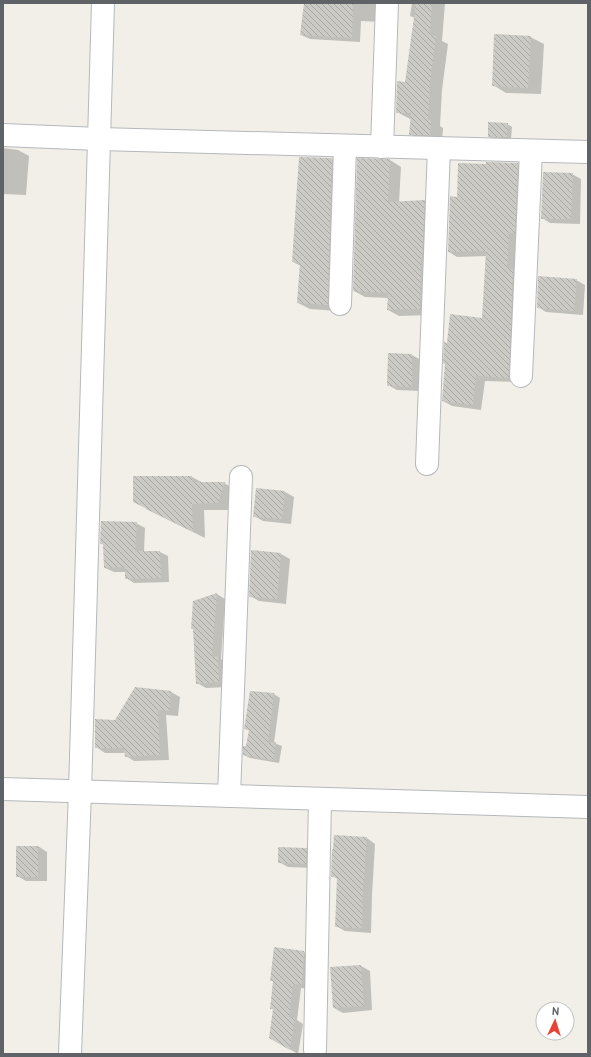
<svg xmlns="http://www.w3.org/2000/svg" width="591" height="1057" viewBox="0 0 591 1057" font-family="'PT Sans',sans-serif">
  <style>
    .shadow { fill: #0003 }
    .building { fill: url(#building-back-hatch) }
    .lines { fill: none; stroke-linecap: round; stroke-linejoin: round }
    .minor-casing { stroke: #b5b8bc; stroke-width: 24 }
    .tertiary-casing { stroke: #b5b8bc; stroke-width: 24 }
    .minor { stroke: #fff; stroke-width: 22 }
    .tertiary { stroke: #fff; stroke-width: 22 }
  </style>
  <defs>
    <pattern id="building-back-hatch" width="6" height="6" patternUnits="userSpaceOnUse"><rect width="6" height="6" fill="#cccac5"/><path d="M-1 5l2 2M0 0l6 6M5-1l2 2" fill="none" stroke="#a9a8a4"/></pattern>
  </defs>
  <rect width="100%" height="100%" fill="#f1efe8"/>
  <g class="shadow">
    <polygon points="305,3 378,3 382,22 361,21 360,42 310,39 301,35"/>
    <polygon points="412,3 445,3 442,41 448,44 442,90 440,126 443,128 442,142 423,141 410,134 412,120 397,112 406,83 415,18 410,16"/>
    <polygon points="530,37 544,44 541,94 506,93 493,85"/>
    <polygon points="507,124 512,127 511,139 493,139 489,136"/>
    <polygon points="3,148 18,150 29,156 26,195 3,194 3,236"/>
    <polygon points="332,159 343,165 339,311 310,309 298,303 301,266 293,262"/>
    <polygon points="390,160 401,167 399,203 424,201 435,207 431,315 399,316 388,310 389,298 365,297 354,291"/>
    <polygon points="518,164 526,169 518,382 485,381 481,410 452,406 443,401 448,344 483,319 487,256 457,257 449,252 458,198 487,165"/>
    <polygon points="572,174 581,179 580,224 550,223 542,218"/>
    <polygon points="576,280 585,285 583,315 546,312 538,307"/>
    <polygon points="412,355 421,360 420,391 397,390 388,385"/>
    <polygon points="192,477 203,483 224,483 236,490 230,510 204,510 205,538 146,509"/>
    <polygon points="285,492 294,497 291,524 263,521 254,516"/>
    <polygon points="136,523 145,528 144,552 160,552 168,556 169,582 134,583 126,578 126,572 114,572 105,568 104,545 101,543"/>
    <polygon points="281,554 290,559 286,604 259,601 250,596"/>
    <polygon points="217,594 225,599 221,659 226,663 228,687 206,688 197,683 194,630"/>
    <polygon points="171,692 180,697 178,716 166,715 169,760 134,761 126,756 125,753 105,753 96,747 116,721"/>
    <polygon points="250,692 274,694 280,698 274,743 282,746 279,763 250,758 244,755 247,747 250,731 246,729"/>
    <polygon points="367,838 375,844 372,895 371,933 345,931 336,926 338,879 332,876"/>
    <polygon points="38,846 47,852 47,881 26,881 17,876"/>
    <polygon points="306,849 315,854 315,868 288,867 279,862"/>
    <polygon points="275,948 304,952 312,957 310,989 301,988 297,1020 303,1024 298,1054 270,1038 274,1010 271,1008 274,982 271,980"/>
    <polygon points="361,966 370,971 372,1010 343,1013 334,1008"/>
  </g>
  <g class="building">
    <polygon points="304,3 353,3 352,38 300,35"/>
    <polygon points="416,3 432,3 430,35 436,36 430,82 428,120 431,120 430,135 409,135 411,113 396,113 397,81 405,82"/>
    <polygon points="494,34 531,36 528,88 492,86"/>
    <polygon points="488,122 508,123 507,137 488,137"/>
    <polygon points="299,157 332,158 328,305 297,303 300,262 292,262"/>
    <polygon points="357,158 390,159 388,202 425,200 422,259 421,259 420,309 387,310 388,293 353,291"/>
    <polygon points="486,162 518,163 515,233 509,233 507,268 513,269 509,378 476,376 473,405 442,401 445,364 443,363 444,342 447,343 450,314 482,318 486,251 448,252 450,196 457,197 458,163 486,164"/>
    <polygon points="543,172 573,173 571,219 541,219"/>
    <polygon points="538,276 577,279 574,311 537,308"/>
    <polygon points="388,353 412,354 412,387 387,386"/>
    <polygon points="133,476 192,476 192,482 225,482 218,503 192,504 193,532 133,502"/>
    <polygon points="256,488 285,491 282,519 253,517"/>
    <polygon points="101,521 137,522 135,551 160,551 161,578 125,579 125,567 104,568 103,544 100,544"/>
    <polygon points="251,550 281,553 277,599 249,597"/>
    <polygon points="217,593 212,657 218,656 219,682 196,684 193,629 191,629 193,601"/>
    <polygon points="135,687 171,691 169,711 158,710 160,755 125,757 124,748 95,748 95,719 115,720"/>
    <polygon points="250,691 274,693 268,743 276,742 273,760 243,755 243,746 246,746 249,730 244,729"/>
    <polygon points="334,835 367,837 363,889 362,928 335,927 337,877 331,877 332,849 333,849"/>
    <rect x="16" y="846" width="22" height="31"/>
    <polygon points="278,847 307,848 306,864 278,863"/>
    <polygon points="274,947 304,951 302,985 293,984 289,1017 295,1018 290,1050 269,1038 273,1009 270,1009 273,981 270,981"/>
    <polygon points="361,965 364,1006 333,1008 330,967"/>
  </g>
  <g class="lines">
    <defs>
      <g id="minor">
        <polyline points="3,135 99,139 588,152"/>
        <polyline points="382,147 387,3"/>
        <polyline points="340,304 345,146"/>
        <polyline points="521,376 531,151"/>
        <polyline points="427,464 439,148"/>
        <polyline points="229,796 241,477"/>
        <polyline points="315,1050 320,799"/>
        <polyline points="70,1054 80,792 103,3"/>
      </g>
      <polyline id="tertiary" points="3,789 588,807"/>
    </defs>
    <use href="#minor" class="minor-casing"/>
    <use href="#tertiary" class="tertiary-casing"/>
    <use href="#minor" class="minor"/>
    <use href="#tertiary" class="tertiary"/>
  </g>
  <rect width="591" height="1057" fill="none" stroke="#5f6368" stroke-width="8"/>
  <g transform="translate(555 1021) rotate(4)"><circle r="19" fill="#ffffff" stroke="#bfc1c3"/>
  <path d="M0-3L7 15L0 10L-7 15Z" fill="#ea4335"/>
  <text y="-6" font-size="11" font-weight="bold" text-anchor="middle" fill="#5f6368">N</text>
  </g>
</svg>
